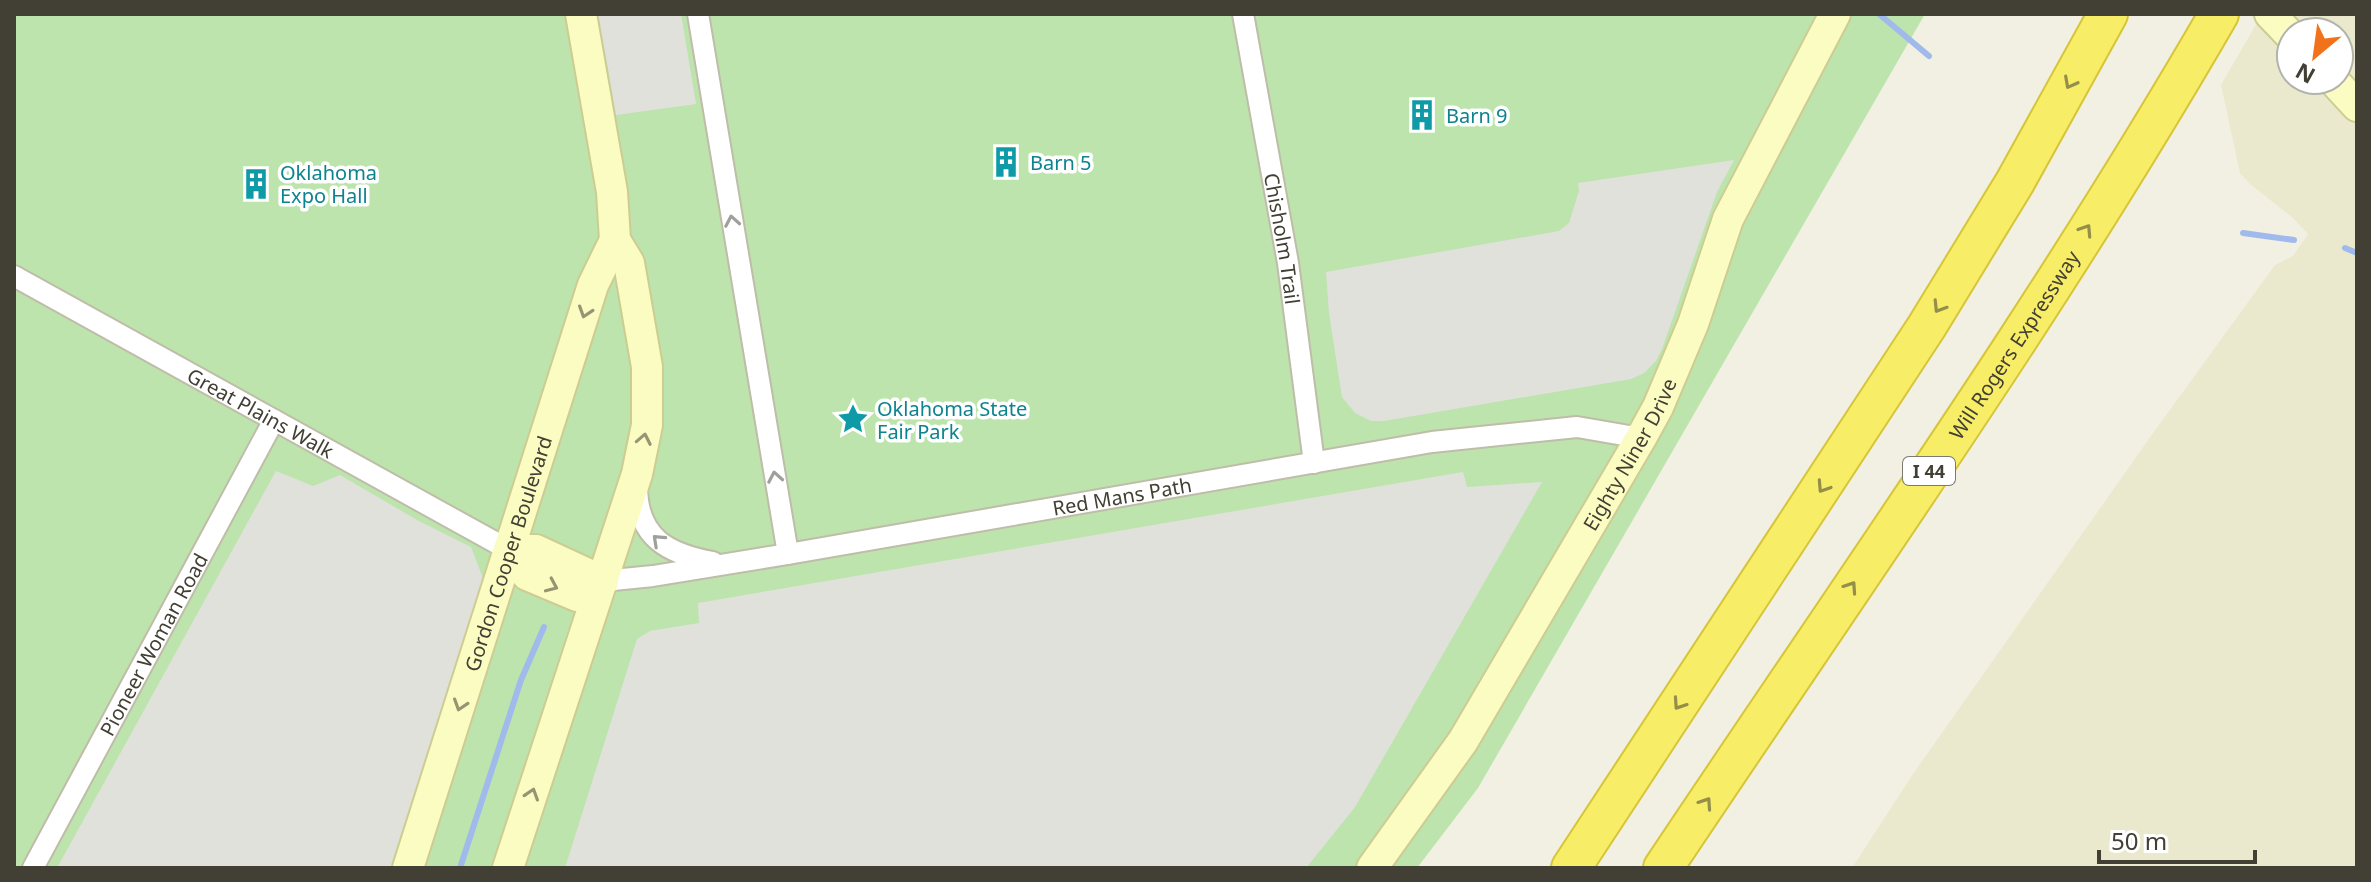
<svg xmlns="http://www.w3.org/2000/svg" width="2371" height="882" viewBox="0 0 2371 882" font-family="'Noto Sans',sans-serif">
  <style>
    .education { fill: #eae9cd; fill-rule: evenodd }
    .green { fill: #bde4ad }
    .parking { fill: #e1e1dc }
    .lines { fill: none; stroke-linecap: round; stroke-linejoin: round }
    .stream { stroke: #a1baec; stroke-width: 6 }
    .street-casing { stroke: #bfbda9; stroke-width: 24 }
    .secondary-casing { stroke: #cdcc92; stroke-width: 34 }
    .highway-casing { stroke: #d6c538; stroke-width: 42 }
    .street { stroke: #fff; stroke-width: 20 }
    .secondary { stroke: #fbfcc2; stroke-width: 30 }
    .highway { stroke: #f8ed67; stroke-width: 38 }
    .oneway { stroke: #948e4b }
    .oneway2 { stroke: #a0a09a }
    .oneway3 { stroke: #959574 }
    .labels { text-anchor: middle; dominant-baseline: central; stroke-width: 7; stroke-linejoin: round; paint-order: stroke }
    .shield { fill: #fff; stroke: #7b7971; stroke-width: 2 }
    .shield-label { font-size: 18px; font-weight: bold; fill: #424034 }
    .culture-label { font-size: 20px; fill: #0d838f; stroke: #fff; text-anchor: start }
    .street-label { font-size: 20px; fill: #424034; stroke: #fff }
  </style>
  <rect width="100%" height="100%" fill="#f1f0e3"/>
  <path class="education" d="M2262,14h95v854h-505l61,-94 238,-338 124,-171 18,-9 15,-22 -15,-16 -43,-34 -10,-11 -19,-88zM2291,32h48v48h-48z"/>
  <polygon class="green" points="14,14 1925,14 1478,788 1417,868 14,868"/>
  <g class="parking">
    <polygon points="598,14 681,14 696,104 616,115"/>
    <polygon points="1734,160 1717,192 1662,349 1656,361 1644,373 1631,379 1384,421 1371,421 1355,413 1342,397 1329,313 1326,272 1559,231 1569,223 1579,191 1578,183"/>
    <polygon points="276,471 313,486 340,475 417,520 471,547 484,581 395,868 57,868"/>
    <polygon points="1463,472 1467,487 1542,482 1355,807 1306,868 565,868 637,639 650,631 699,623 698,603"/>
  </g>
  <g class="lines">
    <g class="stream">
      <polyline points="1879,14 1929,56"/>
      <polyline points="2243,233 2294,240"/>
      <polyline points="2345,248 2357,253"/>
      <polyline points="460,868 521,680 544,627"/>
    </g>
    <defs>
      <g id="street">
        <polyline points="698,14 788,554"/>
        <path id="s1" d="M1243,14l45,249 26,200"/>
        <path id="s2" d="M14,276l495,274"/>
        <path d="M637,488c1,50 31,66 76,74"/>
        <path id="s3" d="M603,581l50,-5 135,-22 644,-112 145,-15 64,11"/>
        <path id="s4" d="M33,868l241,-448"/>
      </g>
      <g id="secondary">
        <polyline points="2270,14 2291,36"/>
        <polyline points="2333,80 2357,106"/>
        <polyline points="509,550 527,575 577,596 603,581"/>
        <polyline points="509,550 536,550 603,581"/>
        <path id="s5" d="M408,868l185,-583 22,-45"/>
        <polyline points="508,868 637,474 647,425 647,367 629,263 615,240 612,192 581,14"/>
        <path id="s6" d="M1372,868l91,-127 178,-303 17,-31 35,-83 35,-105 107,-205"/>
      </g>
      <g id="highway">
        <polyline points="1571,868 1927,326 2015,182 2108,14"/>
        <path id="s7" d="M1663,868c188,-282 386,-560 556,-854"/>
      </g>
    </defs>
    <use href="#street" class="street-casing"/>
    <use href="#secondary" class="secondary-casing"/>
    <use href="#highway" class="highway-casing"/>
    <use href="#street" class="street"/>
    <use href="#secondary" class="secondary"/>
    <use href="#highway" class="highway"/>
  </g>
  <defs><path id="oneway-chevron" d="M-2-3.5L2.5 0L-2 3.5" fill="none" stroke-width="1.6" stroke-linecap="round" stroke-linejoin="round" transform="scale(2)"/></defs>
  <g class="oneway">
    <use href="#oneway-chevron" transform="translate(2070 83) rotate(118)"/>
    <use href="#oneway-chevron" transform="translate(2086 230) rotate(-57)"/>
    <use href="#oneway-chevron" transform="translate(1939 307) rotate(122)"/>
    <use href="#oneway-chevron" transform="translate(1823 487) rotate(123)"/>
    <use href="#oneway-chevron" transform="translate(1851 587) rotate(-56)"/>
    <use href="#oneway-chevron" transform="translate(1679 704) rotate(124)"/>
    <use href="#oneway-chevron" transform="translate(1706 803) rotate(-56)"/>
  </g>
  <g class="oneway2">
    <use href="#oneway-chevron" transform="translate(732 221) rotate(-100)"/>
    <use href="#oneway-chevron" transform="translate(775 477) rotate(-100)"/>
    <use href="#oneway-chevron" transform="translate(658 540) rotate(-137)"/>
  </g>
  <g class="oneway3">
    <use href="#oneway-chevron" transform="translate(585 312) rotate(108)"/>
    <use href="#oneway-chevron" transform="translate(644 439) rotate(-79)"/>
    <use href="#oneway-chevron" transform="translate(552 586) rotate(24)"/>
    <use href="#oneway-chevron" transform="translate(460 705) rotate(108)"/>
    <use href="#oneway-chevron" transform="translate(532 794) rotate(-72)"/>
  </g>
  <defs>
    <symbol id="building-bare" viewBox="-9 -9 18 18"><path d="M-4-6H4V6H1V3H-1V6H-4ZM-2.5-4.3h1.7v1.8h-1.7ZM.8-4.3h1.7v1.8H.8ZM-2.5-1h1.7V.8h-1.7ZM.8-1h1.7V.8H.8Z" fill="#0f9aa8" stroke="#fff" stroke-width="2.5" paint-order="stroke"/></symbol>
    <symbol id="sight-bare" viewBox="-9 -9 18 18"><path d="M0-6L1.8-2.2L6-1.7L2.9 1.2L3.7 5.4L0 3.3L-3.7 5.4L-2.9 1.2L-6-1.7L-1.8-2.2Z" fill="#0f9aa8" stroke="#fff" stroke-width="2.5" paint-order="stroke"/></symbol>
  </defs>
  <g fill-rule="evenodd">
    <use href="#building-bare" x="1400" y="93" width="44" height="44"/>
    <use href="#building-bare" x="984" y="140" width="44" height="44"/>
    <use href="#building-bare" x="234" y="162" width="44" height="44"/>
    <use href="#sight-bare" x="831" y="397" width="44" height="44"/>
  </g>
  <g class="labels">
    <rect class="shield" x="1903" y="457" width="52" height="28" rx="6"/>
    <g class="shield-label">
      <text x="1929" y="471">I 44</text>
    </g>
    <g class="culture-label">
      <text x="1446" y="115">Barn 9</text>
      <text x="1030" y="162">Barn 5</text>
      <text x="280" y="172">Oklahoma<tspan x="280" dy="23">Expo Hall</tspan></text>
      <text x="877" y="408">Oklahoma State<tspan x="877" dy="23">Fair Park</tspan></text>
    </g>
    <g class="street-label">
      <text stroke="none"><textPath href="#s1" startOffset="228">Chisholm Trail</textPath></text>
      <text stroke="none"><textPath href="#s7" startOffset="630">Will Rogers Expressway</textPath></text>
      <text stroke="none"><textPath href="#s2" startOffset="282">Great Plains Walk</textPath></text>
      <text stroke="none"><textPath href="#s6" startOffset="488">Eighty Niner Drive</textPath></text>
      <text stroke="none"><textPath href="#s3" startOffset="526">Red Mans Path</textPath></text>
      <text stroke="none"><textPath href="#s5" startOffset="330">Gordon Cooper Boulevard</textPath></text>
      <text stroke="none"><textPath href="#s4" startOffset="254">Pioneer Woman Road</textPath></text>
    </g>
  </g>
  <rect width="2371" height="882" fill="none" stroke="#424034" stroke-width="32"/>
  <g transform="translate(2315 56) rotate(209)"><circle r="38" fill="#ffffff" stroke="#b3b3ae" stroke-width="2"/>
  <path d="M0-6L14 30L0 20L-14 30Z" fill="#f1721a"/>
  <text y="-12" font-size="22" font-weight="bold" text-anchor="middle" fill="#424034">N</text>
  </g>
  <path d="M2099 850v12h156v-12" fill="none" stroke="#424034" stroke-width="4"/>
  <text x="2111" y="850" font-size="24" fill="#424034" stroke="#ffffff" stroke-width="6" paint-order="stroke">50 m</text>
</svg>
